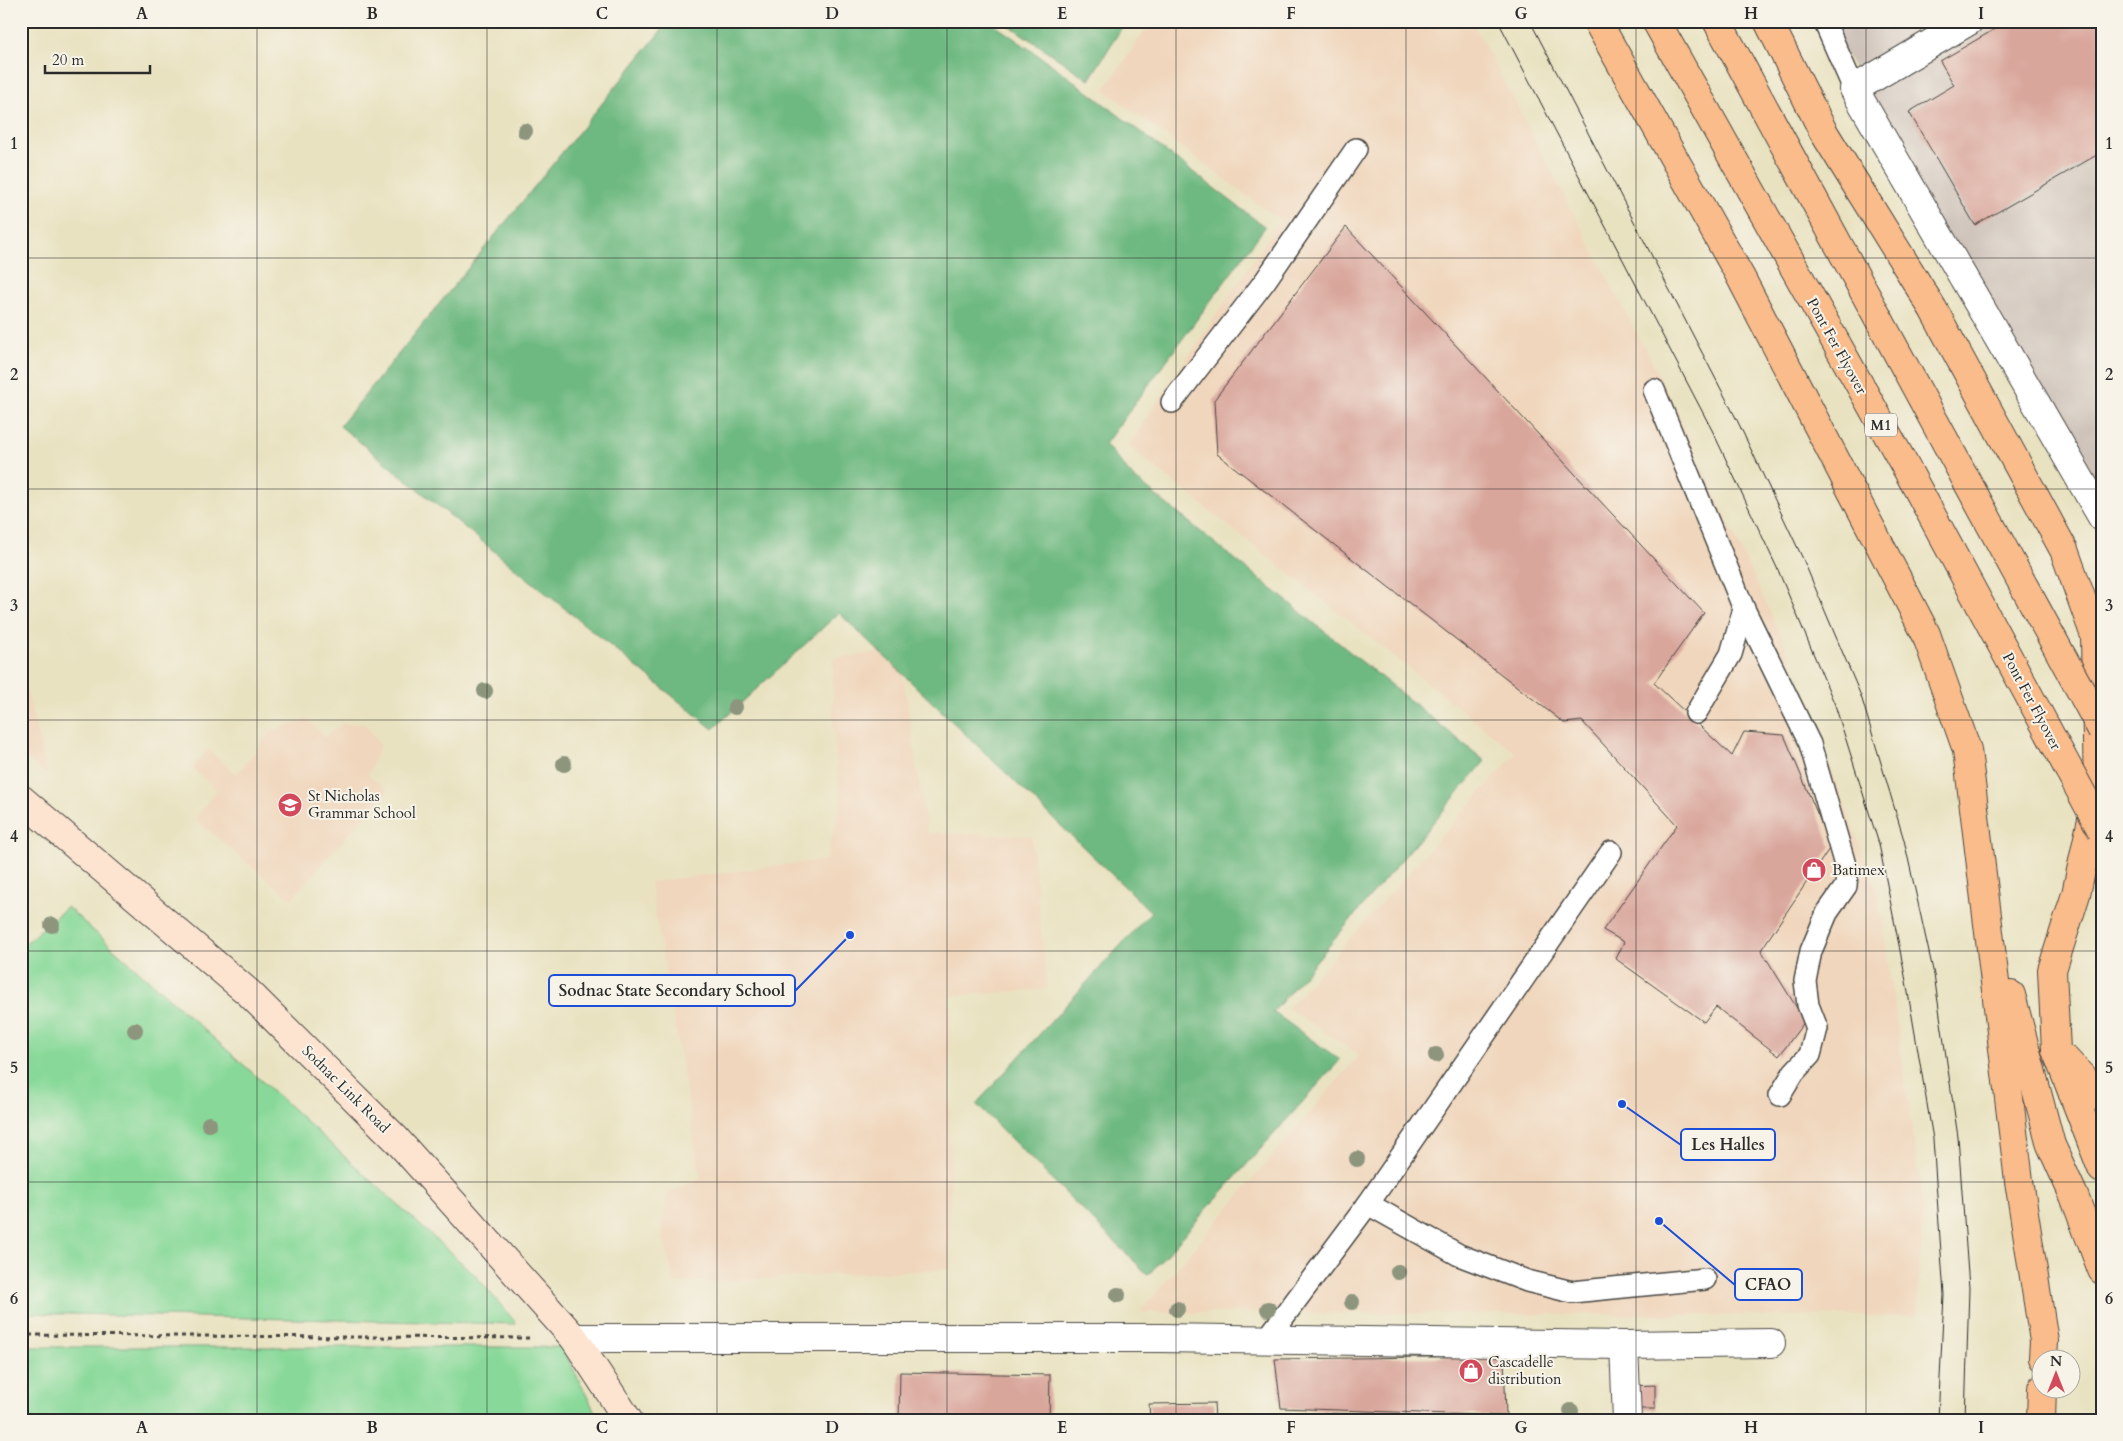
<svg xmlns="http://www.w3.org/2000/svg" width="2123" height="1441" viewBox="0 0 2123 1441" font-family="Cardo,serif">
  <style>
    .built { fill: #f0d6bc }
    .industrial { fill: #cec2b9 }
    .green { fill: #88d999; stroke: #5a8262 }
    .forest { fill: #6eb981; stroke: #4c7256 }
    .building { fill: #d9a69b }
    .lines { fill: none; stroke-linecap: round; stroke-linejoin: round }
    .lane-casing { stroke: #484642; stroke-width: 24 }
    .street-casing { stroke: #484642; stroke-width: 30 }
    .secondary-casing { stroke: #484642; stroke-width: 30 }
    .highway-casing { stroke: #484642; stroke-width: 30 }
    .path { stroke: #484642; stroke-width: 3; stroke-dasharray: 4 4; stroke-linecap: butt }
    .lane { stroke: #fff; stroke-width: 21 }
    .street { stroke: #fff; stroke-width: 28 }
    .secondary { stroke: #fde4d1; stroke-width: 28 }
    .highway { stroke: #fabc8b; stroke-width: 28 }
    .tram { stroke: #2b2b2b; stroke-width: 1 }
    .highway-bridge-casing { stroke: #484642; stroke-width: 30; stroke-linecap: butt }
    .highway-bridge { stroke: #fabc8b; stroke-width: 28 }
    .tree { fill: #8d957d }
    .grid { fill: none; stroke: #2b2b2b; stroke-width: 1; stroke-opacity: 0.55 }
    .labels { text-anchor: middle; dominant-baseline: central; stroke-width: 4; stroke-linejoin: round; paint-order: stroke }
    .shield { fill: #f7f3e8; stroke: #686764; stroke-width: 1 }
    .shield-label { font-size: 14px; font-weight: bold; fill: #2b2b2b }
    .street-label { font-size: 15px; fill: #2b2b2b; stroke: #f7f3e8 }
    .poi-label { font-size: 15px; fill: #2b2b2b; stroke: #f7f3e8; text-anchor: start }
    .leader { fill: none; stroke: #1d4ed8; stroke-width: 2 }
    .callout-dot { fill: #1d4ed8; stroke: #f7f3e8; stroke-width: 2 }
    .callout { fill: #f7f3e8; stroke: #1d4ed8; stroke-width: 2 }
    .callout-label { font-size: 16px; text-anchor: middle; font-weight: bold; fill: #2b2b2b }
    .neatline { fill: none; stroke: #2b2b2b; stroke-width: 2 }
    .grid-label { font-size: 16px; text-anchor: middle; font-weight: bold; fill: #2b2b2b }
  </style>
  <rect width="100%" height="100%" fill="#f7f3e8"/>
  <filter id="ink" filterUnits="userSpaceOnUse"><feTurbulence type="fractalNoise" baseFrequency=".02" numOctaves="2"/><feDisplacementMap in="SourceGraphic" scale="10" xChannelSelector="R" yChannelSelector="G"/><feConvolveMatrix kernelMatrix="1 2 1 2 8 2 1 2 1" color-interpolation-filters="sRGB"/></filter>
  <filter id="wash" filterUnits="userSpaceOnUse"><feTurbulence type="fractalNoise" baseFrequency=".0096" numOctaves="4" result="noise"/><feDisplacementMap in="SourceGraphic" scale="20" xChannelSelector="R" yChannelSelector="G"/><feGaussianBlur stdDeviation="1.12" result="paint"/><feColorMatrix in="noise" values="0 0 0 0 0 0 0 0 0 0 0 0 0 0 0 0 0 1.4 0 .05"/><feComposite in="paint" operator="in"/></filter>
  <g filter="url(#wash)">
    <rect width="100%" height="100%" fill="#e9e2c1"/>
    <g class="built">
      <polygon points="1152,21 1472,21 1666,389 1782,638 1878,894 1923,1204 1917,1316 1140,1312 1359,1055 1288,1008 1516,753 1128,446 1280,220 1104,90"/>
      <polygon points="899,649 927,833 1031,836 1047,989 950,996 950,1269 674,1283 662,1228 668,1194 701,1178 650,882 826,860 841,804 833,725 833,659"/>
      <polygon points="21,666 47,775 21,753"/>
      <polygon points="307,719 325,737 342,724 365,724 380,745 368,775 387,790 291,899 195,819 217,790 192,768 208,749 236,775 271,732"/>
    </g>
    <polygon class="industrial" points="1828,21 2102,21 2102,525"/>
    <g class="green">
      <polygon points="67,907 265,1084 476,1276 517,1324 21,1313 21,947"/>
      <polygon points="21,1347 562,1347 599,1420 21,1420"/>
    </g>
    <g class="forest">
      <polygon points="669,21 989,21 1058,69 1265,227 1105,444 1133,477 1485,761 1273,1012 1340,1060 1148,1275 976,1104 1151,912 839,613 713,729 340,426"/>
      <polygon points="1003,21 1126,21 1089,80"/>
    </g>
    <g id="blocks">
      <g class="building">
        <polygon points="2009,21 2102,21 2102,152 1975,225 1909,112 1954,85 1940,61"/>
        <polygon points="1346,227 1704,613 1654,683 1732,756 1744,732 1784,735 1831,846 1761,950 1805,1021 1779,1056 1716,1007 1704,1022 1616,959 1624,942 1603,930 1677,825 1582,721 1564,723 1217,454 1214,400"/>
        <polygon points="1504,1356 1506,1416 1281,1408 1275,1359"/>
        <polygon points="900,1372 1050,1375 1049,1420 899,1420"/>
        <polygon points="1655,1385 1655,1409 1630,1409 1630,1386"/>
        <polygon points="1214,1403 1215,1420 1150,1420 1149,1404"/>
        <polygon points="1323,1413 1354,1414 1354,1420 1323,1420"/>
        <polygon points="1144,1416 1144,1420 1086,1420 1086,1418"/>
      </g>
    </g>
  </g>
  <g filter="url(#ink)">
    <use href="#blocks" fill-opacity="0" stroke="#484642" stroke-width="1"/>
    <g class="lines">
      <defs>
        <g id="lane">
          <polyline points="1824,21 1854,89"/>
          <polyline points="1654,390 1744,609 1731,654 1696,713"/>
          <polyline points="1172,402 1265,281 1356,149"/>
          <polyline points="1744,609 1810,744 1847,872 1846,886 1827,913 1811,951 1805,981 1808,1005 1817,1028 1810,1055 1794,1072 1780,1095"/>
          <polyline points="1368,1204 1459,1255 1527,1281 1572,1292 1705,1279"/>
          <polyline points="1267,1339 1368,1204 1611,852"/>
        </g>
        <g id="street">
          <polyline points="1969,21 1854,89 2102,517"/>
          <polyline points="574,1338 1160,1338 1624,1345 1771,1343"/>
          <polyline points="1624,1345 1627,1420"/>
        </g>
        <polyline id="secondary" points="21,799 249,993 396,1139 574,1338 628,1420"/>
        <g id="highway">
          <polyline points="1597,21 1740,276 1926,634 1967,750 2019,1181 2044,1341 2043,1358"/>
          <polyline points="1768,21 1823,131 1933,309 2064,550 2095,636 2098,791 2076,894 2052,970 2056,1050 2102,1169"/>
          <polyline points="2011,995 2051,1145 2074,1196 2102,1270"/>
          <polyline points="2066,1060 2102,1098"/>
          <polyline points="2041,1420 2042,1388"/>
        </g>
      </defs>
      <use href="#lane" class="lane-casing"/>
      <use href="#street" class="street-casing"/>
      <use href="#secondary" class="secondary-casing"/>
      <use href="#highway" class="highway-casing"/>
      <polyline class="path" points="21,1335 531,1338"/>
      <use href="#lane" class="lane"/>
      <use href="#street" class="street"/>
      <use href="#secondary" class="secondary"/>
      <use href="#highway" class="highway"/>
      <g class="tram">
        <polyline points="1498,21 1713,432 1778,570 1835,705 1879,844 1906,981 1933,1139 1944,1295 1938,1420"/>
        <polyline points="1530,21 1737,420 1803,559 1861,696 1904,840 1934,975 1958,1137 1969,1288 1965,1420"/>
      </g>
      <defs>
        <g id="highway-bridge">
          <polyline points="1656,21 1909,473 2102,831"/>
          <polyline points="1717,21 2102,730"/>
        </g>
      </defs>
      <use href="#highway-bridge" class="highway-bridge-casing"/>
      <use href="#highway-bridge" class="highway-bridge"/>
    </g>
    <g class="tree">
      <circle cx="525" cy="131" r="8"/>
      <circle cx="485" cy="691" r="8"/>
      <circle cx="735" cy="707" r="8"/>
      <circle cx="564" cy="764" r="8"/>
      <circle cx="52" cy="925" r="8"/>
      <circle cx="135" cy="1030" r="8"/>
      <circle cx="1436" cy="1055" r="8"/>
      <circle cx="209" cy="1124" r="8"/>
      <circle cx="1357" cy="1159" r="8"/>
      <circle cx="1398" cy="1272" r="8"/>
      <circle cx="1118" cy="1295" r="8"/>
      <circle cx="1352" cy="1302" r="8"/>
      <circle cx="1177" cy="1309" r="8"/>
      <circle cx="1268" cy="1309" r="8"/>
      <circle cx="1571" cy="1411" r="8"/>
    </g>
  </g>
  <path class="grid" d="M257,21v1399M487,21v1399M717,21v1399M947,21v1399M1176,21v1399M1406,21v1399M1636,21v1399M1866,21v1399M21,258h2081M21,489h2081M21,720h2081M21,951h2081M21,1182h2081"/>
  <defs>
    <symbol id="school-disc" viewBox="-11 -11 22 22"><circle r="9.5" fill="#d1495b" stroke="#f7f3e8"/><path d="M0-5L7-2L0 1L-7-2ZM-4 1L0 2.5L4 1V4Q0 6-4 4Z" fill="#fff"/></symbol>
    <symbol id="shop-disc" viewBox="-11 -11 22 22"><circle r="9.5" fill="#d1495b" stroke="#f7f3e8"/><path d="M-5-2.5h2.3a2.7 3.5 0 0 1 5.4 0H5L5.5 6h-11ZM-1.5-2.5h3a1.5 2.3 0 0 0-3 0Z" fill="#fff"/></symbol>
  </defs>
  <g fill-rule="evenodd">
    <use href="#school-disc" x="276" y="791" width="28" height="28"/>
    <use href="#shop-disc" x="1800" y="856" width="28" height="28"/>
    <use href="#shop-disc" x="1457" y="1357" width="28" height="28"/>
  </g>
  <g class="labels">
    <rect class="shield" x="1865" y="413.5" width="32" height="23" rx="4"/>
    <g class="shield-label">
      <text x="1881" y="425">M1</text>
    </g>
    <g class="street-label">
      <text transform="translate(1837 346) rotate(61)">Pont Fer Flyover</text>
      <text transform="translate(2032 701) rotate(62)">Pont Fer Flyover</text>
      <text transform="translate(346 1089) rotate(45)">Sodnac Link Road</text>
    </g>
    <g class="poi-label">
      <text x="308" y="796">St Nicholas<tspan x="308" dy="17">Grammar School</tspan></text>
      <text x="1832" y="870">Batimex</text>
      <text x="1488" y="1362">Cascadelle<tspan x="1488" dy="17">distribution</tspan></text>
    </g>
  </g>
  <path class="leader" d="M850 935L795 991M1622 1104L1681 1145M1659 1221L1735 1285"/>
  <g class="callout-dot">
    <circle cx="850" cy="935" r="5"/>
    <circle cx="1622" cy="1104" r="5"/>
    <circle cx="1659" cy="1221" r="5"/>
  </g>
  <g class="callout">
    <rect x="549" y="975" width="246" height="31" rx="5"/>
    <rect x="1681" y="1129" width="94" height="31" rx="5"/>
    <rect x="1735" y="1269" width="67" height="31" rx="5"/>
  </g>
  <g class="callout-label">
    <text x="672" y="996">Sodnac State Secondary School</text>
    <text x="1728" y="1150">Les Halles</text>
    <text x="1768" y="1290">CFAO</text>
  </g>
  <rect width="2123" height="1441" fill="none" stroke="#f7f3e8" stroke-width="55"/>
  <g transform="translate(2056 1374)"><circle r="24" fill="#f7f3e8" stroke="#a5a39c"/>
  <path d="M0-4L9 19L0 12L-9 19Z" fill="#d1495b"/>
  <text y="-8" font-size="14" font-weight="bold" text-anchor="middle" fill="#2b2b2b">N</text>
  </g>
  <path d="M45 65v8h105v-8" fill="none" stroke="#2b2b2b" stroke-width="2.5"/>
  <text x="52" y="65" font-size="15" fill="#2b2b2b" stroke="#f7f3e8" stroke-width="4" paint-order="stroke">20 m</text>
  <rect x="28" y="28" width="2068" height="1386" class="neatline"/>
  <g class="grid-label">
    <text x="142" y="19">A</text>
    <text x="372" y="19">B</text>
    <text x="602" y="19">C</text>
    <text x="832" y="19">D</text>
    <text x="1062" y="19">E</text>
    <text x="1291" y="19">F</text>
    <text x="1521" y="19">G</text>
    <text x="1751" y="19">H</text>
    <text x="1981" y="19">I</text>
    <text x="14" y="149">1</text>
    <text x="2109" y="149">1</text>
    <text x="14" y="380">2</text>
    <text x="2109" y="380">2</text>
    <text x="14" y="611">3</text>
    <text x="2109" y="611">3</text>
    <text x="14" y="842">4</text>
    <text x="2109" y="842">4</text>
    <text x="14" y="1073">5</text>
    <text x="2109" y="1073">5</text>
    <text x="14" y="1304">6</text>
    <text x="2109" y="1304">6</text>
    <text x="142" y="1433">A</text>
    <text x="372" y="1433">B</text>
    <text x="602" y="1433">C</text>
    <text x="832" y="1433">D</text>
    <text x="1062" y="1433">E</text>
    <text x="1291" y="1433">F</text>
    <text x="1521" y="1433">G</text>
    <text x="1751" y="1433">H</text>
    <text x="1981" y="1433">I</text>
  </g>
</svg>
